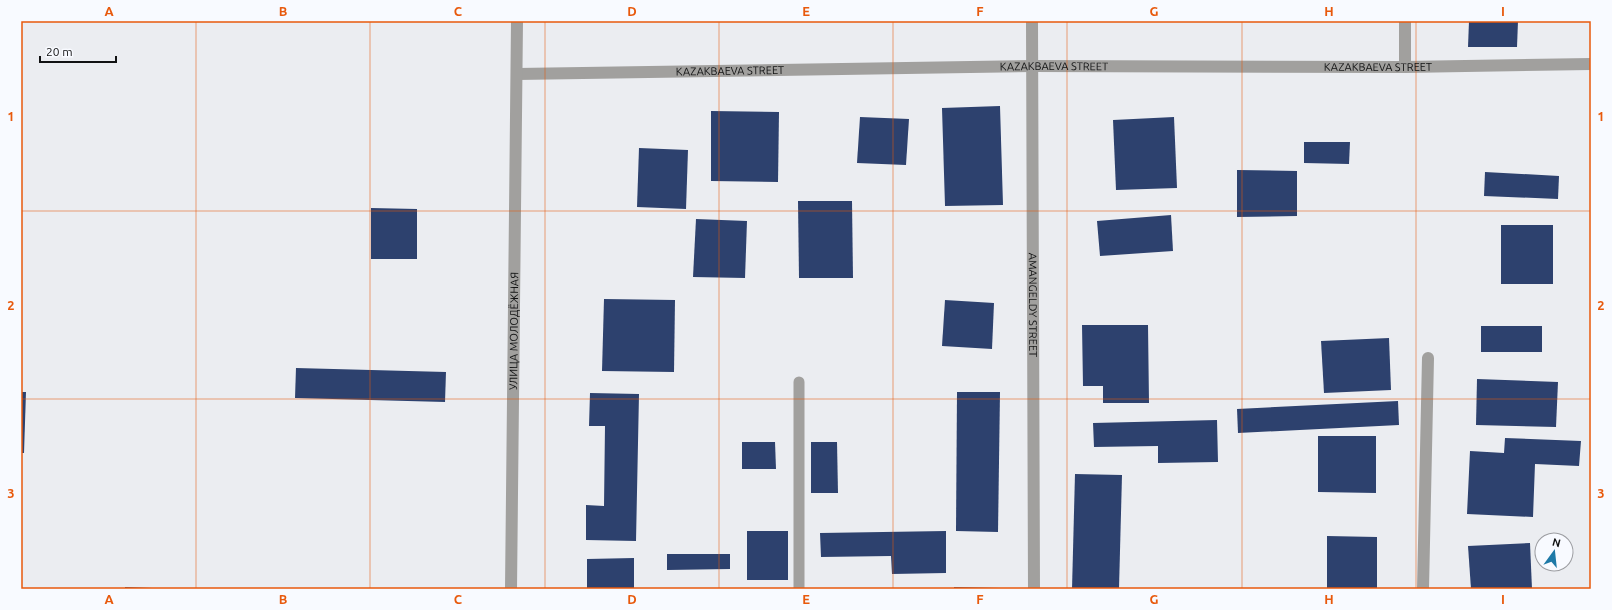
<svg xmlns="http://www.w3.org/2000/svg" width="1612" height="610" viewBox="0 0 1612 610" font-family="Ubuntu,sans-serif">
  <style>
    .building { fill: #2d416e }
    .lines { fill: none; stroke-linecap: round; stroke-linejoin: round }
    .service { stroke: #a1a09e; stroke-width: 11 }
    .minor { stroke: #a1a09e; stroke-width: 12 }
    .grid { fill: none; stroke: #e8590c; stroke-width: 1; stroke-opacity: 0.55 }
    .labels { text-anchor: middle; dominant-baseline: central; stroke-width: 4; stroke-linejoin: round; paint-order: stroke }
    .street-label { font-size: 11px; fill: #111213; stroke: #f8faff }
    .neatline { fill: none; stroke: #e8590c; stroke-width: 1.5 }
    .grid-label { font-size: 13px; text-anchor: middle; font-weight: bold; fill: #e8590c }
  </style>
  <rect width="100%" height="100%" fill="#ebedf1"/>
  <g class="building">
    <polygon points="1469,21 1518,21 1517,47 1468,47"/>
    <polygon points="1000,106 1003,205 945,206 942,108"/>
    <polygon points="711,111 779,112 778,182 711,181"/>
    <polygon points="860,117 909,119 906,165 857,163"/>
    <polygon points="1174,117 1177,188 1116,190 1113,120"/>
    <polygon points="1304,142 1350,142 1349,164 1304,163"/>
    <polygon points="639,148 688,150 686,209 637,207"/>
    <polygon points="1237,170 1297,171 1297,216 1237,217"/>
    <polygon points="1485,172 1559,176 1558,199 1484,196"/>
    <polygon points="798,201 852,201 853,278 799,278"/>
    <polygon points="371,208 417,209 417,259 371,259"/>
    <polygon points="1171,215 1173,251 1100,256 1097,221"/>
    <polygon points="696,219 747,221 745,278 693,277"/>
    <rect x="1501" y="225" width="52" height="59"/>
    <polygon points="604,299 675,300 674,372 602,371"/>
    <polygon points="945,300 994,303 992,349 942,346"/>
    <polygon points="1082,325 1148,325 1149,403 1103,403 1103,386 1083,386"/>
    <rect x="1481" y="326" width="61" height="26"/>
    <polygon points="1389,338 1391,390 1324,393 1321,341"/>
    <polygon points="296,368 446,372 445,402 295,398"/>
    <polygon points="1477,379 1558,382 1556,427 1476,425"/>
    <polygon points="21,392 26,392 24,453 21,453"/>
    <polygon points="957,392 1000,392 998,532 956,531"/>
    <polygon points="590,393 639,394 636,541 586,540 586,505 604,506 605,426 589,426"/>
    <polygon points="1398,401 1399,425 1238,433 1237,409"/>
    <polygon points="1217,420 1218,462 1158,463 1158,446 1094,447 1093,423"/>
    <polygon points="1318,436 1376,436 1376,493 1318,492"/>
    <polygon points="1505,438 1581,441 1579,466 1535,464 1533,517 1467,514 1470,451 1504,453"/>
    <polygon points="742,442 775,442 776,469 742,469"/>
    <polygon points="811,442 837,442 838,493 811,493"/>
    <polygon points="1075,474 1122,475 1119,589 1072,589"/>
    <rect x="747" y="531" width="41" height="49"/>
    <polygon points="946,531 946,573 892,574 891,556 821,557 820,533"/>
    <polygon points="1327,536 1377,537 1377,589 1327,589"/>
    <polygon points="1530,543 1532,589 1471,589 1468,546"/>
    <polygon points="667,554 730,554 730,569 667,570"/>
    <polygon points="634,558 634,589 587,589 587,559"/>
    <polygon points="125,587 152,588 152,589 125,589"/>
    <polygon points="954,587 1001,588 1001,589 954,589"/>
  </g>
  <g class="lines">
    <polyline class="service" points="799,382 799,589"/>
    <g class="minor">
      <path id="s1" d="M1032,21l2,568"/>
      <polyline points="1405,21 1405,67"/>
      <path id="s2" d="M517,74l515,-8 373,1 186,-3"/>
      <path id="s3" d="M511,589l6,-568"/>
      <polyline points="1423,589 1428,358"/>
    </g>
  </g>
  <path class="grid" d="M196,21v568M370,21v568M545,21v568M719,21v568M893,21v568M1067,21v568M1242,21v568M1416,21v568M21,211h1570M21,399h1570"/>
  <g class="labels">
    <g class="street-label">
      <text stroke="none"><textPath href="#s2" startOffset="861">KAZAKBAEVA STREET</textPath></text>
      <text stroke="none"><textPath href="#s2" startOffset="537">KAZAKBAEVA STREET</textPath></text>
      <text stroke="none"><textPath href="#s2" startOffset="213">KAZAKBAEVA STREET</textPath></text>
      <text stroke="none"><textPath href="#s1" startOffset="284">AMANGELDY STREET</textPath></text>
      <text stroke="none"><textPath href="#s3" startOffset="258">УЛИЦА МОЛОДЁЖНАЯ</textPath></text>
    </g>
  </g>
  <rect width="1612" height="610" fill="none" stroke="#f8faff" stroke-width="44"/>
  <g transform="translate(1554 552) rotate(15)"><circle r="19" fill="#f8faff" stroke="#9c9da1"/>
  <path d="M0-3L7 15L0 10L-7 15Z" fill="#1e79a7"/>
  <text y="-6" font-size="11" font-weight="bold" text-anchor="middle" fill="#111213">N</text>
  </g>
  <path d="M40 56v6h76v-6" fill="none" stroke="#111213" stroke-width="2"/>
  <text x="46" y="56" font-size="12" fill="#111213" stroke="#f8faff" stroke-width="3" paint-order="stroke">20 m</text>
  <rect x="22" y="22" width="1568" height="566" class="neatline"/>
  <g class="grid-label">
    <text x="109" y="16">A</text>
    <text x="283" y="16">B</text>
    <text x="458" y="16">C</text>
    <text x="632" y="16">D</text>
    <text x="806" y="16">E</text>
    <text x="980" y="16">F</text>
    <text x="1154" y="16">G</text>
    <text x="1329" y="16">H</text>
    <text x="1503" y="16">I</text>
    <text x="11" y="121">1</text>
    <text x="1601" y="121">1</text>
    <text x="11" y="310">2</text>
    <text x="1601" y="310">2</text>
    <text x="11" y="498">3</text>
    <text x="1601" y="498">3</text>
    <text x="109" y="604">A</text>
    <text x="283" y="604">B</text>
    <text x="458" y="604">C</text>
    <text x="632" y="604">D</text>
    <text x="806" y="604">E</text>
    <text x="980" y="604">F</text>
    <text x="1154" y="604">G</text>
    <text x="1329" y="604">H</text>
    <text x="1503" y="604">I</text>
  </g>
</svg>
